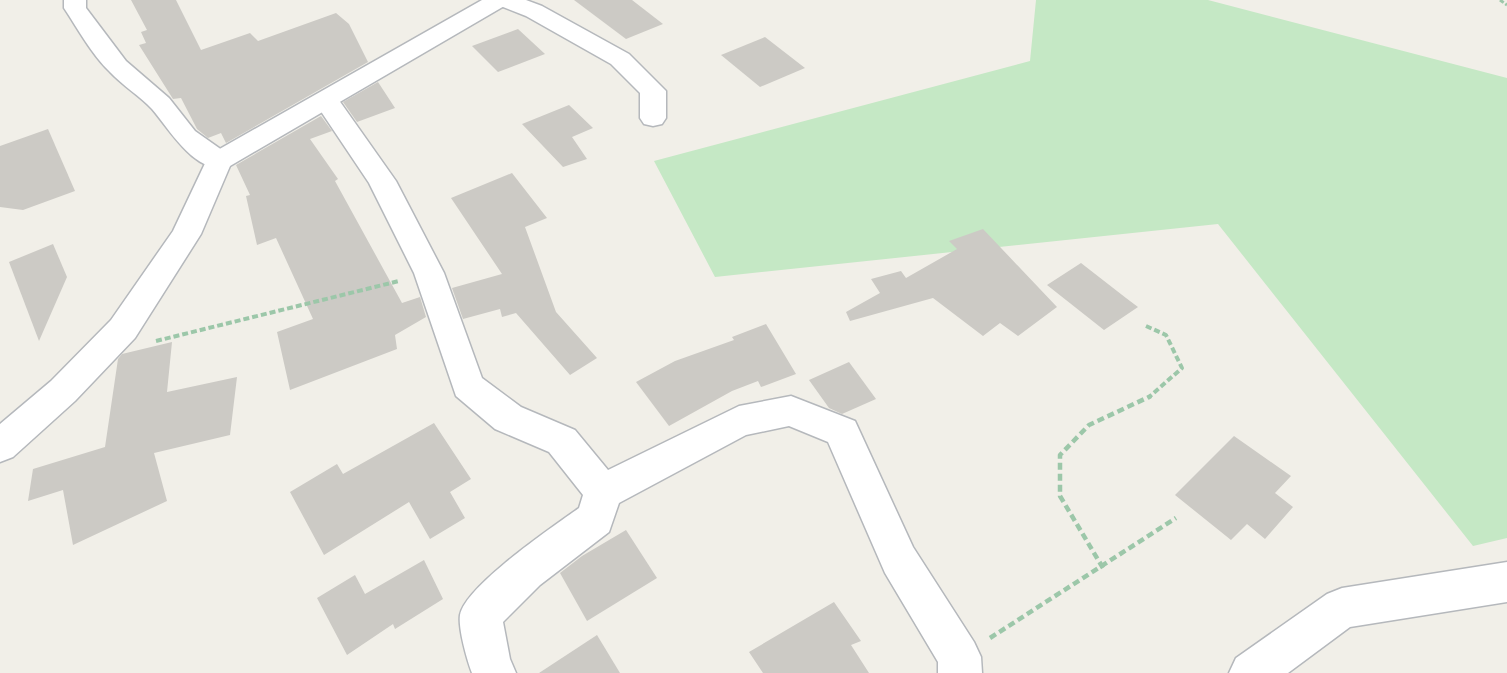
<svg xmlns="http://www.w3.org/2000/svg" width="1507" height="673" viewBox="0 0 1507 673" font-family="Arial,sans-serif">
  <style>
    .green { fill: #c5e8c5 }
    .building { fill: #cccac5 }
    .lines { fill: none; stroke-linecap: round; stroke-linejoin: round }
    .minor-casing { stroke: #b5b8bc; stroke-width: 3 }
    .tertiary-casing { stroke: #b5b8bc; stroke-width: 3 }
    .path-far2 { stroke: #9cc7a9; stroke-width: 3; stroke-dasharray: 4.5 2; stroke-linecap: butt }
    .path-far1 { stroke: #9cc7a9; stroke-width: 4; stroke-dasharray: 6 3; stroke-linecap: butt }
    .path { stroke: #9cc7a9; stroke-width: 4.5; stroke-dasharray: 7 4; stroke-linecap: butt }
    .minor { fill: #fff; fill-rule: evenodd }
    .tertiary { fill: #fff; fill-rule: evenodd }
  </style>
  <rect width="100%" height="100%" fill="#f1efe8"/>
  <polygon class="green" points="1036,0 1208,0 1507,78 1507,538 1473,546 1218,224 715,277 654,161 1030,61"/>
  <g class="building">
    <polygon points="131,0 176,0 201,50 250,33 258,41 336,13 349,24 368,62 226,143 221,133 208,138 197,129 181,98 173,99 139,45 146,43 141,32 147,30"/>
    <polygon points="574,0 632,0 663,24 626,39"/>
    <polygon points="518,29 545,54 498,72 472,46"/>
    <polygon points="765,37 805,68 760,87 721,55"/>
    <polygon points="378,82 395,108 357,122 343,102"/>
    <polygon points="569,105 593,128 572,137 587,159 563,167 522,124"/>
    <polygon points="321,116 332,131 310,139 338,179 335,181 402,303 420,297 426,317 395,335 397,349 290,390 277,332 313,319 276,238 257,245 246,196 250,195 236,165"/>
    <polygon points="48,129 75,191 23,210 0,207 0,146"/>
    <polygon points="512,173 547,218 525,227 556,312 597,358 570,375 516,313 502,317 500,309 463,319 452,288 502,274 451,198"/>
    <polygon points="983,229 1057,307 1018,336 1000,323 983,336 933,298 850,321 846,312 880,293 871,279 901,271 906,278 957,249 949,241"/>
    <polygon points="53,244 67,277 39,341 9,262"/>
    <polygon points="1081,263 1126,298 1138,307 1104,330 1047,285"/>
    <polygon points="766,324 796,374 761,387 758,381 732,391 669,426 636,382 675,361 734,340 732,337"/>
    <polygon points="172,342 167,392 237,377 230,435 154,453 167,501 73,545 63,490 28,501 33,469 105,447 118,359 122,354"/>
    <polygon points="849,362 876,399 842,414 829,408 809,380"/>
    <polygon points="434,423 471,479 450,492 465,518 430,539 409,502 324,555 290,492 337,464 343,474"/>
    <polygon points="1234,436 1291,476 1275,493 1293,507 1265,539 1247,524 1231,540 1175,495"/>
    <polygon points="626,530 657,578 587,621 560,573 582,556"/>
    <polygon points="424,560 443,599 395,629 393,624 347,655 317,598 355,575 365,594"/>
    <polygon points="834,602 861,641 851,645 869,673 763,673 749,652"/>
    <polygon points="597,635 620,673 539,673"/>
  </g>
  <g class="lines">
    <defs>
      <g id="minor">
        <path d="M64,0h22v8l40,53 43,37 26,33 34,24 4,6 -4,6c-33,9 -59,-37 -77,-58 -12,-13 -29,-23 -42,-37 -18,-17 -32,-43 -46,-64z"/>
        <polygon points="495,0 526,0 542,6 629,54 666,91 666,118 662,124 653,126 644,124 640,118 640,93 611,64 526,16 498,5"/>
        <path d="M327,93l9,3 60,85 48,92 38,105 39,29 54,23 33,40 131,-64 52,-10 64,25 58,126 61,95 7,15 1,16h-44v-11l-53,-89 -57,-131 -39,-16 -43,9 -127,68 -10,29 -69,53 -37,37 7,37 6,14h-44c-5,-13 -14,-45 -12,-58 5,-29 94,-89 119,-107l4,-13 -34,-43 -54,-23 -39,-33 -42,-123 -45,-90 -55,-82 4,-5z"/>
        <polygon points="1507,562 1507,602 1350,627 1288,673 1229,673 1236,658 1327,594 1342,588"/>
      </g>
      <polygon id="tertiary" points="482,0 509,0 506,5 230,166 201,234 135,338 75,401 13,457 0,462 0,424 51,381 111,320 173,231 209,155"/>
    </defs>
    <use href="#minor" class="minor-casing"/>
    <use href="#tertiary" class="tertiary-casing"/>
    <polyline class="path-far2" points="1500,0 1507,5"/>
    <g class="path-far1">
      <polyline points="1146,326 1166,335 1182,368 1148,398"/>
      <polyline points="156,341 399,281"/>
    </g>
    <g class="path">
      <polyline points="1103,568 1060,496 1060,455 1089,425 1151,396"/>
      <polyline points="990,638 1176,518"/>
    </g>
    <use href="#minor" class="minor"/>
    <use href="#tertiary" class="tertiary"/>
  </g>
</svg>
